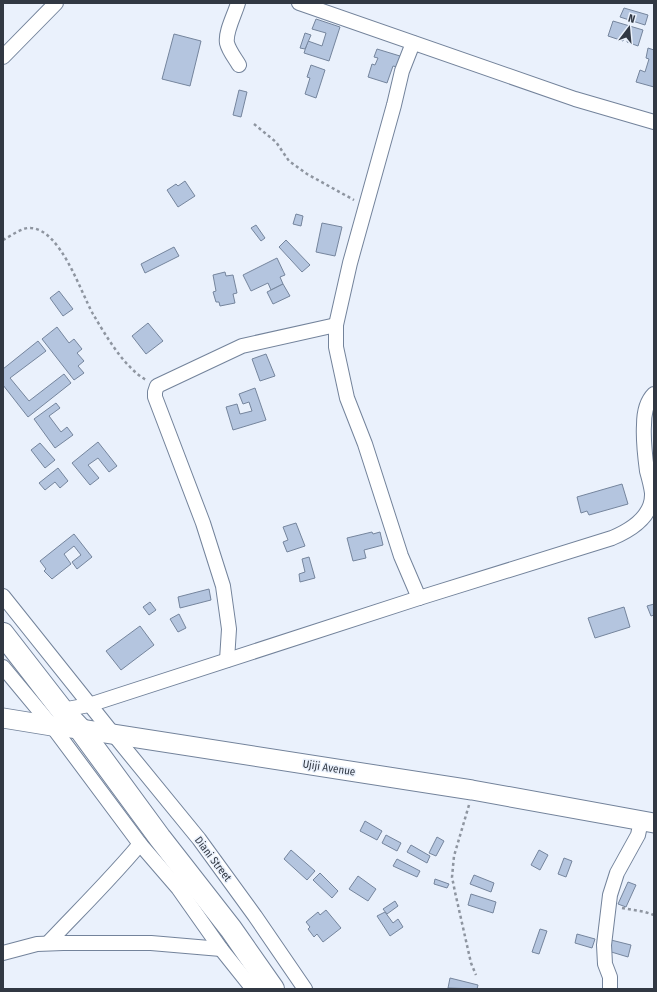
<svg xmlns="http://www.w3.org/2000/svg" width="657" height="992" viewBox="0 0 657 992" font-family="'Fira Sans Condensed',sans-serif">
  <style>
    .building { fill: #b4c5df; stroke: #75859d }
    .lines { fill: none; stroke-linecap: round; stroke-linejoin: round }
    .minor-casing { stroke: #73839b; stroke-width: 16 }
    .secondary-casing { stroke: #73839b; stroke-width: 21 }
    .primary-casing { stroke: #73839b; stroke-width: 24 }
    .path { stroke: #8e95a0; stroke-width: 2.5; stroke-dasharray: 3 3; stroke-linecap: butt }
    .minor { stroke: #fff; stroke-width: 14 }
    .secondary { stroke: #fff; stroke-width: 19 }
    .primary { stroke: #fff; stroke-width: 22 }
    .labels { text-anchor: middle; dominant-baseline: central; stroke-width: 3; stroke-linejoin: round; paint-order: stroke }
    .street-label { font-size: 11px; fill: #313843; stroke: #eaf1fc }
  </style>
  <rect width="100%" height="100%" fill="#eaf1fc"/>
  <g class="building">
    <polygon points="624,8 648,15 645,25 620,17"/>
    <polygon points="316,19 340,27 329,61 304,53 308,41 322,46 326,33 312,29"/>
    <polygon points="613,21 643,30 638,46 627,42 628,38 624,37 623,41 608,36"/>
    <polygon points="305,33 311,35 305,49 300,48"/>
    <polygon points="174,34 201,41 190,86 162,79"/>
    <polygon points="648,48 654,50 654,87 636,82 640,70 645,72 649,59 646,58"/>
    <polygon points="377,49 400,56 397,67 393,66 387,83 368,77 372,64 375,65 378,58 374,57"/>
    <polygon points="311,65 325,70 316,98 305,94 310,78 307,77"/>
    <polygon points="239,90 247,92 241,117 233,115"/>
    <polygon points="185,181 195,196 178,207 167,190 176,184 178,186"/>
    <polygon points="296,214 303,216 301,226 293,224"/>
    <polygon points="322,223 342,227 335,256 316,252"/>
    <polygon points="256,225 265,238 261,241 251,228"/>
    <polygon points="286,240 310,265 302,272 279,247"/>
    <polygon points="174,247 179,256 145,273 141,264"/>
    <polygon points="277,258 285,275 280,277 283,284 271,290 268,283 251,291 243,275"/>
    <polygon points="225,272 226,276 233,275 237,293 233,294 235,303 220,306 219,302 216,302 213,292 216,291 213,275"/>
    <polygon points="283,284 290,296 273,304 267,292"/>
    <polygon points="59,291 73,309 63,316 50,298"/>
    <polygon points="148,323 163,341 146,354 132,336"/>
    <polygon points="57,327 69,343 74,339 82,349 77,353 84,361 78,366 84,373 74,380 42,339"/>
    <polygon points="38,341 46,351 10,378 29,401 64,374 71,383 28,417 3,385 3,369"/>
    <polygon points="266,354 275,376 260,381 252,359"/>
    <polygon points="255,388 266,420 233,430 226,407 237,404 240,414 252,411 249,402 243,404 239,394"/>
    <polygon points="56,403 60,408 49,416 61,432 67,427 73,435 55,448 34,419"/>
    <polygon points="98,442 117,466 109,472 98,458 88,465 99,478 90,485 72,463"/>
    <polygon points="40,443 55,460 45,468 31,450"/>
    <polygon points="58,468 68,481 60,488 55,482 45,490 39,483"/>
    <polygon points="622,484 628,504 589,515 587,511 581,513 577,497"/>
    <polygon points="296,523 305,546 287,552 283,542 288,540 283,527"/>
    <polygon points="372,532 373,534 380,532 383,545 364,550 366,558 353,561 347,538"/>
    <polygon points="74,534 92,557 77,569 72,562 81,555 74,546 64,554 71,564 52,579 44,571 46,569 40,561"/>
    <polygon points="309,557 315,578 300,582 299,574 305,572 302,559"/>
    <polygon points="209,589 211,600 180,608 178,597"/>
    <polygon points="150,602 156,610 149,615 143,607"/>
    <polygon points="654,604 654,615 651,616 647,606"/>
    <polygon points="624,607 630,627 595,638 588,618"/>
    <polygon points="179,614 186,628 178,632 170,619"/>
    <polygon points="140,626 154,645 121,670 106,651"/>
    <polygon points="365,821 382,831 377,840 360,831"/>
    <polygon points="386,835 401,843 397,851 382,843"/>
    <polygon points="437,837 444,841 436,856 429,853"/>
    <polygon points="411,845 430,856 427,863 407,852"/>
    <polygon points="291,850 315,871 307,880 284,859"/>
    <polygon points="539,850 548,855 540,870 531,865"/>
    <polygon points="564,858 572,861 566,877 558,874"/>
    <polygon points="397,859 420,871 417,877 393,866"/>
    <polygon points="320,873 338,891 332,898 313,880"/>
    <polygon points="474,875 494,883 491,892 470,884"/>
    <polygon points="358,876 376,889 368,901 349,889"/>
    <polygon points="435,879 449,884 447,888 434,884"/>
    <polygon points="628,882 636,885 626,907 618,904"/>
    <polygon points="471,894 496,902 493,913 468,905"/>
    <polygon points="395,901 398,906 387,914 383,909"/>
    <polygon points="326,910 341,928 323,942 317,934 314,937 308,929 310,927 306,922 318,912 320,915"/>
    <polygon points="385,912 393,923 398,919 403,927 390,936 377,916"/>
    <polygon points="540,929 547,931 539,954 532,952"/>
    <polygon points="577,934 595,939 592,948 575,943"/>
    <polygon points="611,940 631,945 628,957 608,951"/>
    <polygon points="450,978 478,985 477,989 448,988"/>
  </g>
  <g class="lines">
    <defs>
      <g id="minor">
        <path d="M238,3c-3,11 -13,29 -11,40 2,8 8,15 12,22"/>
        <polyline points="299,3 575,99 654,122"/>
        <polyline points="413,43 402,71 394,105 350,263 336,325 336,347 347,398 365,444 401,556 419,598"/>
        <polyline points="3,57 56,3"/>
        <polyline points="3,596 114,735 199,839 255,916 305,989"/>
        <polyline points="227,660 229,629 223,586 203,523 155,397 155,392 157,386 242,346 336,325"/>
        <polyline points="3,667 52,726 140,844 178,888 221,949 253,989"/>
        <path d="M62,710l27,-5 330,-107 193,-60c19,-8 41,-21 40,-45 -1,-8 -3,-15 -5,-22 -2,-15 -4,-31 -3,-46 0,-12 2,-23 10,-31"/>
        <path d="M48,943c31,-33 63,-64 92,-99"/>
        <polyline points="3,953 37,944 63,943 151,943 221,949"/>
        <polyline points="610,989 610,977 605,964 604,945 610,895 617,873 638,835 641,821"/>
      </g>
      <polyline id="secondary" points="3,718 52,726 80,729 472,790 654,823"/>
      <polyline id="primary" points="3,634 62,710 80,729 160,838 231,929 273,989"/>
    </defs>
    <use href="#minor" class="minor-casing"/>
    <use href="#secondary" class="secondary-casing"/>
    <use href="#primary" class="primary-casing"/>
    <g class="path">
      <polyline points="254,124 276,142 289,161 307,174 354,200"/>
      <path d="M3,240c8,-4 19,-13 28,-12 30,2 49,63 62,86 13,22 31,53 53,66"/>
      <polyline points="469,805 454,856 452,877 455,892 471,963 476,975"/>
      <polyline points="622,908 645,912 654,915"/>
    </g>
    <use href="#minor" class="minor"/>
    <use href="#secondary" class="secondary"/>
    <use href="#primary" class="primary"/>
  </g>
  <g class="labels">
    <g class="street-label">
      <text transform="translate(329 768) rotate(9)">Ujiji Avenue</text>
      <text transform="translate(213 859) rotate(53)">Diani Street</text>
    </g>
  </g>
  <rect width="657" height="992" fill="none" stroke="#313843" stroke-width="8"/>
  <g transform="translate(629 28) rotate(16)" stroke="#eaf1fc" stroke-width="3" paint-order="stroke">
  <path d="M0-3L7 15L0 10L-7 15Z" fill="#313843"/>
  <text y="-6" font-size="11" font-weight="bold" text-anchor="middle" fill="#313843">N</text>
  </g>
</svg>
